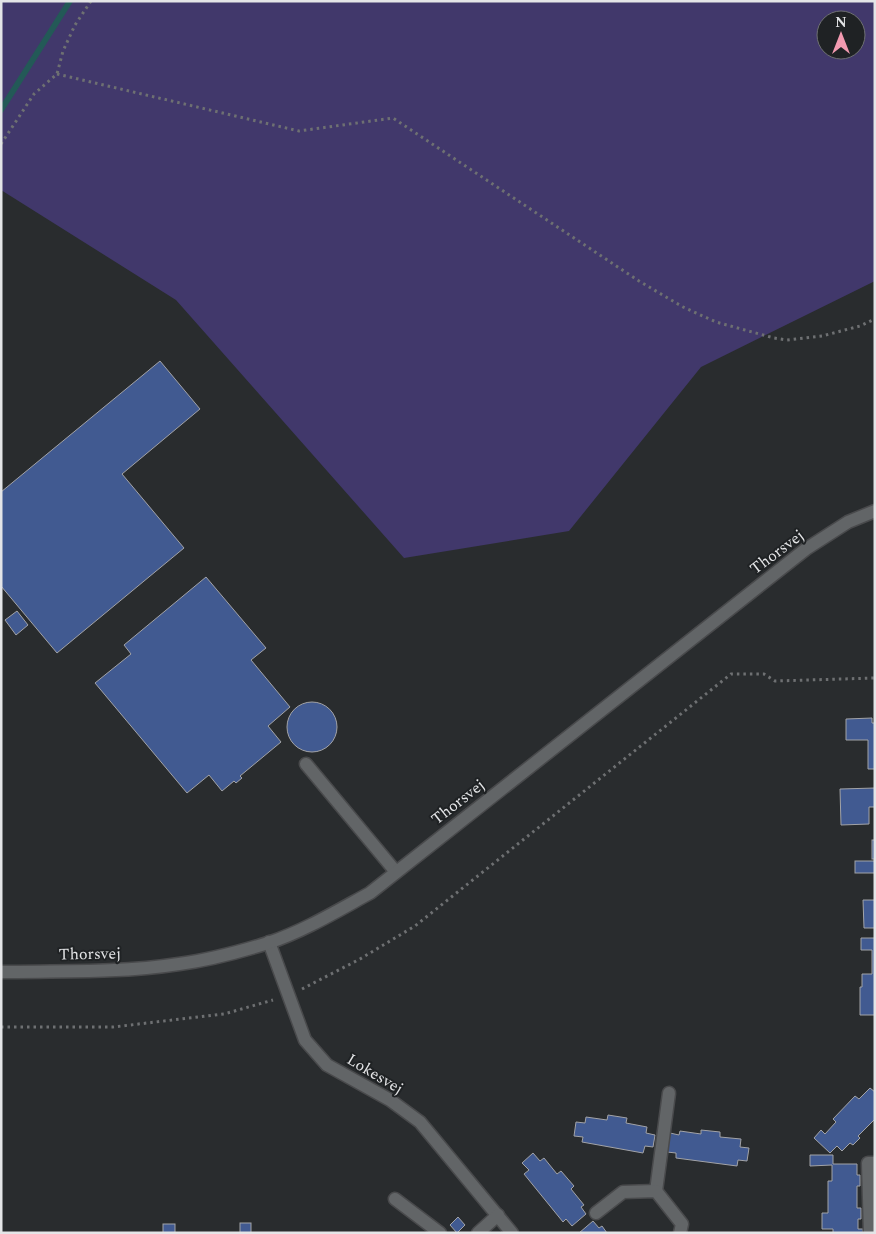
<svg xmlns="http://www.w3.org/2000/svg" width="876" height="1234" viewBox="0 0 876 1234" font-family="Spectral,serif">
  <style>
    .green { fill: #41386b; fill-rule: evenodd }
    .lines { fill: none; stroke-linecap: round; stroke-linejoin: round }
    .stream { stroke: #235957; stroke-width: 6 }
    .building { fill: #415a91; stroke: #a2a3a7 }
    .minor-casing { stroke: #494a4c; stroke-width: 15 }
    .path { stroke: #6e7072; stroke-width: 3; stroke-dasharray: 2.5 4; stroke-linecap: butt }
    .minor { stroke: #626567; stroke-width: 12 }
    .labels { text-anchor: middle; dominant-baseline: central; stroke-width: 4; stroke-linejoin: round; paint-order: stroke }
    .street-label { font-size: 16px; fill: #e4e5e7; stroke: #1f2224 }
  </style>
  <rect width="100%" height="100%" fill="#292c2e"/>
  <path class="green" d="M1,1h874v280l-174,86 -132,164 -165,27 -228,-258 -175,-110zM826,20h30v30h-30z"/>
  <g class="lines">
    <polyline class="stream" points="1,110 70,1"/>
  </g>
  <g class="building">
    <polygon points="160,361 200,409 122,474 184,548 57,653 1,586 1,492"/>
    <polygon points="206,577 266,648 251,660 290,707 268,726 281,742 240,776 242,778 236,783 234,781 222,791 209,775 187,793 95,683 131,654 124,645"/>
    <polygon points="17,611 28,625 16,635 5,620"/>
    <circle cx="312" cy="727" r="25"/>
    <polygon points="872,718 872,723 875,723 875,769 868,769 868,740 846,740 846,719"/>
    <polygon points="875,788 875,807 869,807 869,824 841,825 840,789"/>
    <rect x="872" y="840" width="3" height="19"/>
    <rect x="855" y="861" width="20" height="12"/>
    <polygon points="863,900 875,900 875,928 864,928"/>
    <polygon points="861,938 875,938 875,1015 860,1015 860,987 862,987 862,974 872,974 872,950 861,950"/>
    <polygon points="870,1088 875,1092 875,1119 858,1136 860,1138 853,1145 850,1143 842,1151 837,1146 830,1153 814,1138 821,1130 825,1134 836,1122 833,1119 855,1096 859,1099"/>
    <polygon points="608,1115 627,1118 626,1123 647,1127 646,1133 655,1135 653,1147 645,1146 643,1153 582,1142 583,1137 574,1136 576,1122 585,1123 586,1117 607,1120"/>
    <polygon points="701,1130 720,1132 720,1137 741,1139 740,1147 749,1148 747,1161 738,1160 737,1166 676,1158 676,1153 667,1152 670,1133 679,1135 680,1131 701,1134"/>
    <polygon points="533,1153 540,1161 544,1158 557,1174 561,1171 574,1186 571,1189 584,1205 581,1207 586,1214 572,1226 566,1219 563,1222 524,1174 529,1170 522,1163"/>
    <polygon points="810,1155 833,1155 833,1164 857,1164 857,1175 860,1175 860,1186 857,1186 857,1208 861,1208 861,1219 858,1219 858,1229 863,1229 863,1233 833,1233 833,1229 822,1229 822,1213 828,1213 828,1181 832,1181 832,1165 810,1166"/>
    <polygon points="458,1217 465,1225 457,1233 450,1225"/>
    <polygon points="593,1221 599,1228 602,1226 607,1233 579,1233"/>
    <rect x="240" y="1223" width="11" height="10"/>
    <rect x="163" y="1224" width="12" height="9"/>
  </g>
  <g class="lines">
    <defs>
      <g id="minor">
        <polyline points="306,764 396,872"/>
        <polyline points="269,942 305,1040 327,1065 390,1100 420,1122 512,1233"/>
        <path d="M1,972c59,-1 120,1 178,-8 30,-4 60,-12 89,-21 36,-12 69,-32 102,-50l436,-344 42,-27 27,-11"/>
        <polyline points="656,1191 669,1093"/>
        <polyline points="395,1199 440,1233"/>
        <polyline points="596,1213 623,1192 656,1191 682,1224 680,1233"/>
        <polyline points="478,1233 498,1215"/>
        <polyline points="870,1233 868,1163 875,1163"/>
      </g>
    </defs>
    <use href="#minor" class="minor-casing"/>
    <g class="path">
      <polyline points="57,74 299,131 393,118 639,281 683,307 716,322 774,338 787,340 822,336 860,326 875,319"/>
      <polyline points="1,144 34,94 57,74 63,51 75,25 91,1"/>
      <polyline points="302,989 360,959 415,926 731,674 764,674 775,681 875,678"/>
      <polyline points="1,1027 113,1027 224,1014 273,1000"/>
    </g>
    <use href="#minor" class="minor"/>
  </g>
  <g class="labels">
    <g class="street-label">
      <text transform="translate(777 552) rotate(-37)">Thorsvej</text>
      <text transform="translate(458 802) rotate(-38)">Thorsvej</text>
      <text transform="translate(90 954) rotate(-1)">Thorsvej</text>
      <text transform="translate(375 1074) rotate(31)">Lokesvej</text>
    </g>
  </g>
  <rect width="876" height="1234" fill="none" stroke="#e4e5e7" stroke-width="5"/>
  <g transform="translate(841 35)"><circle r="24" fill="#1f2224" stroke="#6e7072"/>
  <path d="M0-4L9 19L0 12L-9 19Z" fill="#f29ab0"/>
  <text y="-8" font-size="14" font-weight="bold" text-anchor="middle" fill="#e4e5e7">N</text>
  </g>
</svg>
